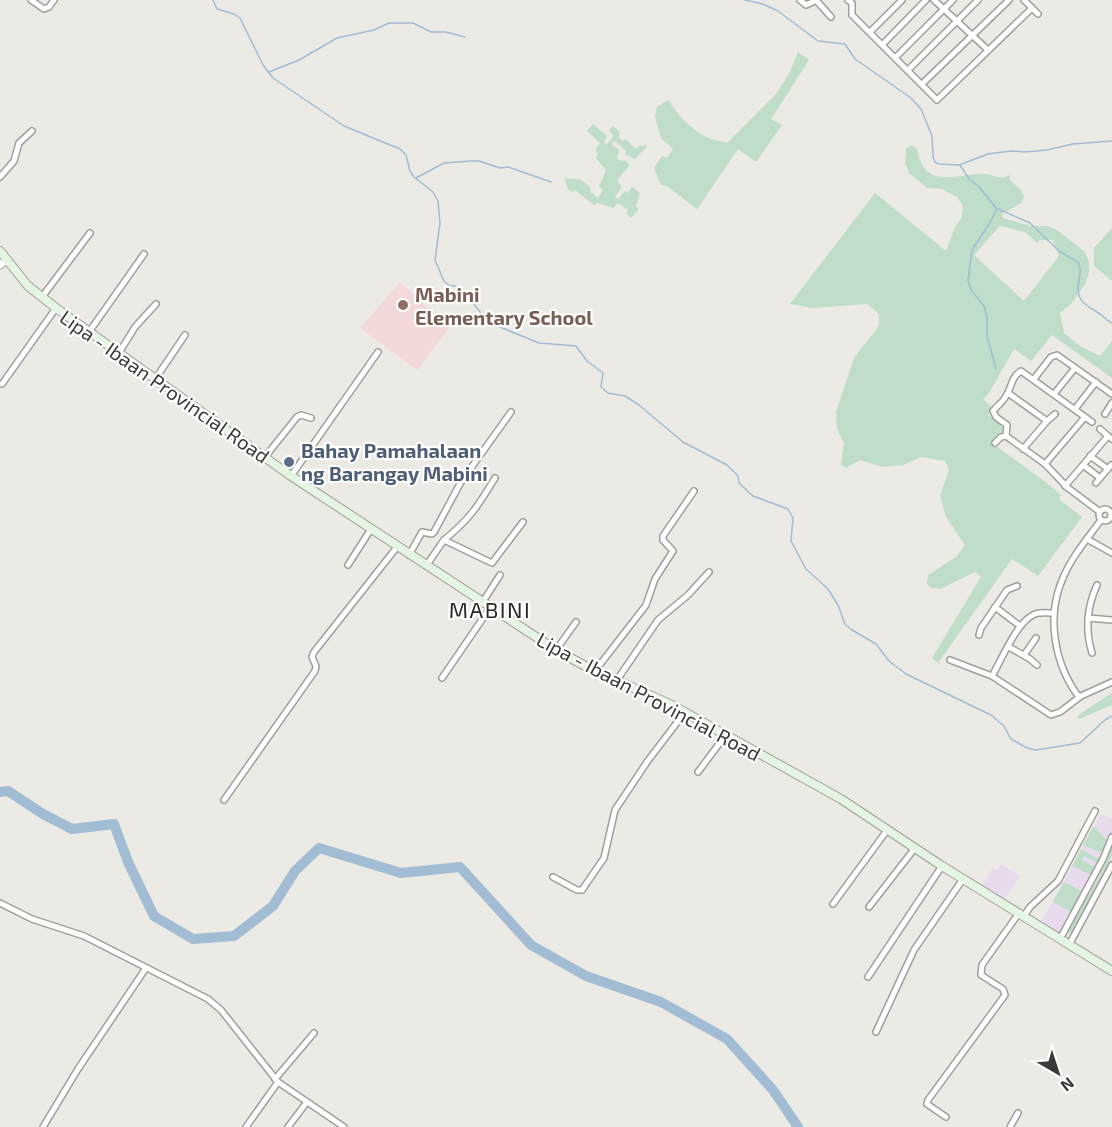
<svg xmlns="http://www.w3.org/2000/svg" width="1112" height="1127" viewBox="0 0 1112 1127" font-family="'Exo 2',sans-serif">
  <style>
    .commercial { fill: #e9dbee }
    .education { fill: #f4d9db }
    .green { fill: #bfddc9; fill-rule: evenodd }
    .lines { fill: none; stroke-linecap: round; stroke-linejoin: round }
    .stream { stroke: #a1bcd3; stroke-width: 1.5 }
    .river { stroke: #a1bcd3; stroke-width: 10 }
    .minor-casing { stroke: #a19f99; stroke-width: 8 }
    .tertiary-casing { stroke: #a19f99; stroke-width: 9 }
    .secondary-casing { stroke: #a19f99; stroke-width: 10 }
    .minor { stroke: #fff; stroke-width: 5 }
    .tertiary { stroke: #fff; stroke-width: 7 }
    .secondary { stroke: #e5f5e4; stroke-width: 8 }
    .education-dot { fill: #8d6e63; stroke: #fff; stroke-width: 2 }
    .service-dot { fill: #5c6f8a; stroke: #fff; stroke-width: 2 }
    .labels { text-anchor: middle; dominant-baseline: central; stroke-width: 4.5; stroke-linejoin: round; paint-order: stroke }
    .education-label { font-size: 20px; font-weight: bold; fill: #785e54; stroke: #fff; text-anchor: start }
    .street-label { font-size: 20px; fill: #3a3a37; stroke: #fff }
    .service-label { font-size: 20px; font-weight: bold; fill: #4e5e75; stroke: #fff; text-anchor: start }
    .quarter-label { font-size: 22px; letter-spacing: 1.5px; fill: #2a2924; stroke: #fff }
  </style>
  <rect width="100%" height="100%" fill="#eceae4"/>
  <g class="commercial">
    <polygon points="1101,814 1112,818 1112,834 1109,843 1059,937 1040,924"/>
    <polygon points="1001,864 1020,876 1004,900 980,888 993,868 997,870"/>
  </g>
  <polygon class="education" points="400,282 450,327 417,370 360,328"/>
  <g class="green">
    <path d="M798,52l11,8 -38,59 11,6 -26,37 -18,-13 -41,60 -30,-23 -6,-1 -7,-17 8,-12 5,2 6,-9 -12,-11 -6,-21 2,-10 11,-7c10,15 23,30 40,38 5,2 12,3 19,5l49,-49 13,-20z"/>
    <path d="M593,124l14,12 -3,6 3,2 7,-8 -5,-5 4,-5 7,6 -2,5 5,4 3,-2 10,10 5,-4 2,2 2,-3 2,2 -12,13 -10,-5 1,-3 -11,-10 -4,3 8,6 -2,9 5,2 3,-1 5,5 -13,15 5,7 -7,10 3,2 7,-8 3,2 4,-6 8,6 -4,13 3,3 -8,9 -5,-5 2,-3 -10,-7 -5,5 -15,-5 -4,2 -19,-15 -3,2 -4,-3 -4,-11c15,3 12,-4 26,9l1,5 7,6 5,-8 -4,-4 7,-16 -10,-12 2,-4 -3,-4 5,-7 -13,-12z"/>
    <path d="M912,145l5,4c7,39 34,27 62,25 9,-1 15,3 24,4l7,-3v5l12,11 2,7 -3,5 -19,11 1,4 28,8h17l9,4 28,22 4,10v11l-4,11 -14,20 -11,9 4,20 16,13 20,10 12,-15v37l-60,-43 -21,26 -17,-12 -25,44 -6,6 9,8 -4,8c7,4 14,7 15,16l-5,4 -6,8 55,40 14,12 -2,4 23,18 -44,59 -26,-17 -74,104 -6,-5 49,-81 -6,-5 -35,17 -9,-1 -4,-4 1,-9 28,-18 9,-12 -19,-28 -6,-21 9,-26 -4,-9 -24,-4 -18,8 -21,2 -22,-7 -14,8 -5,-3 3,-22 -7,-14 -1,-17 18,-54 25,-32v-12l-12,-10 -55,4 -22,-4 85,-111 71,58 9,-24 7,-10 1,-11 -6,-9 -15,-8 -15,-1 -18,-15 -4,-10 1,-15zM1000,226l25,6 12,11 3,-3h13l6,16 -35,45 -50,-46z"/>
    <polygon points="1112,228 1112,281 1094,266 1094,248"/>
    <polygon points="1112,693 1112,705 1079,719 1077,716"/>
    <path d="M1093,827c7,4 9,9 14,13l-5,13 -19,-8z"/>
    <polygon points="1112,847 1112,856 1088,904 1070,934 1068,931 1100,875"/>
    <polygon points="1081,849 1099,859 1097,863 1084,856 1082,860 1095,867 1091,875 1072,866"/>
    <polygon points="1064,882 1082,891 1071,912 1053,902"/>
  </g>
  <g class="lines">
    <g class="stream">
      <polyline points="213,0 217,9 234,14 240,18 263,65 273,78 344,126 400,149 406,155 410,171 414,177 433,192 438,201 440,223 435,260 444,281 450,286 456,286 463,290 484,317 495,325 539,343 576,346 587,361 603,373 601,387 608,393 625,396 639,405 683,442 727,465 738,476 739,483 753,496 788,509 793,518 791,541 806,569 828,589 838,605 845,624 852,630 876,644 889,661 906,674 991,715 1004,726 1011,739 1027,748 1036,750 1080,743 1105,720 1112,716"/>
      <polyline points="745,0 763,4 778,11 818,41 845,44 855,59 911,98 921,109 932,136 933,157 935,162 939,164 959,165 988,154 1011,151 1025,152 1047,150 1073,144 1112,141"/>
      <polyline points="269,72 299,60 337,38 374,30 389,23 413,23 431,32 446,32 465,37"/>
      <path d="M960,165l9,14 10,8 17,21 34,15 29,28 20,12c3,9 0,15 -1,24 -1,14 9,19 19,25 5,3 9,8 15,11"/>
      <polyline points="416,178 444,163 471,161 479,161 500,168 508,167 551,182"/>
      <polyline points="996,210 991,221 972,250 968,280 971,290 984,306 987,318 987,336 996,369"/>
    </g>
    <polyline class="river" points="0,792 8,791 43,814 72,829 114,824 128,862 154,916 193,939 234,936 273,906 295,871 319,848 401,873 460,867 531,945 586,976 661,1002 727,1039 773,1090 798,1127"/>
    <defs>
      <g id="minor">
        <polyline points="31,0 44,9 49,7 54,0"/>
        <polyline points="800,0 806,5 817,0"/>
        <polyline points="816,0 831,17"/>
        <polyline points="848,0 852,3 852,15 937,100 1032,8"/>
        <polyline points="934,0 988,50"/>
        <polyline points="1024,0 1038,14"/>
        <polyline points="870,32 902,0"/>
        <polyline points="883,44 926,0"/>
        <polyline points="896,57 953,0"/>
        <polyline points="908,70 978,0"/>
        <polyline points="922,84 1009,0"/>
        <polyline points="0,177 14,161 19,143 32,131"/>
        <polyline points="42,297 90,233"/>
        <polyline points="89,332 144,254"/>
        <polyline points="119,353 135,327 156,304"/>
        <polyline points="156,378 185,335"/>
        <polyline points="1034,379 1051,357 1057,355 1112,394"/>
        <polyline points="2,384 56,308"/>
        <polyline points="1008,393 1047,421 1023,449"/>
        <polyline points="1054,394 1075,368"/>
        <polyline points="1075,409 1096,382"/>
        <polyline points="1105,414 1112,403"/>
        <polyline points="1085,417 1045,464 1068,488 1100,512"/>
        <polyline points="1047,421 1055,414"/>
        <polyline points="1100,429 1108,436"/>
        <path d="M1006,436l1,-11 -11,-8 -3,-6c4,-5 10,-9 13,-15 6,-9 5,-19 15,-25l71,51"/>
        <polyline points="1006,436 1045,464"/>
        <polyline points="995,443 1001,437 1006,436"/>
        <polyline points="1090,456 1108,469"/>
        <polyline points="265,457 297,417 301,415 311,418"/>
        <polyline points="1083,465 1100,478"/>
        <polyline points="291,476 378,352"/>
        <polyline points="1096,483 1111,465"/>
        <polyline points="1065,486 1108,436 1112,439"/>
        <circle cx="1105" cy="515" r="6"/>
        <polyline points="1087,539 1112,553"/>
        <path d="M444,540c26,-21 34,-34 51,-62"/>
        <polyline points="409,555 422,532 432,534 434,532 461,482 511,412"/>
        <polyline points="348,565 371,529"/>
        <polyline points="426,566 444,540 492,563 523,522"/>
        <polyline points="482,603 500,575"/>
        <polyline points="995,607 1020,626"/>
        <polyline points="1088,618 1112,620"/>
        <polyline points="979,635 981,628 1007,590 1017,586"/>
        <polyline points="1009,647 1030,659 1037,665"/>
        <polyline points="556,650 576,622"/>
        <path d="M1092,653c-7,-23 -5,-46 5,-68"/>
        <polyline points="1024,655 1036,638"/>
        <polyline points="950,660 992,676 1051,715 1060,712 1081,696 1112,682"/>
        <polyline points="595,671 646,605 655,579 673,551 663,540 663,536 694,491"/>
        <path d="M992,676c10,-17 25,-55 43,-62 6,-2 13,-1 19,-1"/>
        <polyline points="442,678 490,608"/>
        <polyline points="617,680 658,620 688,595 709,572"/>
        <path d="M1079,697c-25,-33 -33,-81 -16,-119 9,-22 25,-40 38,-58"/>
        <polyline points="698,772 725,736"/>
        <polyline points="224,800 315,671 316,666 312,657 314,652 397,547"/>
        <polyline points="553,877 577,890 582,890 604,858 615,810 647,762 685,712"/>
        <polyline points="0,903 32,919 84,936 208,999 221,1010 278,1082 344,1127"/>
        <polyline points="833,904 888,829"/>
        <polyline points="869,907 915,848"/>
        <polyline points="1024,916 1030,907 1058,881 1095,811"/>
        <polyline points="1060,939 1103,859 1112,837"/>
        <polyline points="1069,945 1112,865"/>
        <polyline points="868,977 942,866"/>
        <polyline points="876,1032 914,950 963,879"/>
        <polyline points="275,1079 314,1033"/>
        <polyline points="946,1117 927,1104 928,1100 1005,995 1003,989 981,975 982,965 1019,913"/>
        <polyline points="43,1127 78,1069 146,968"/>
        <polyline points="246,1127 278,1082"/>
        <polyline points="288,1127 307,1102"/>
        <polyline points="1010,1127 1018,1113"/>
      </g>
      <polyline id="tertiary" points="0,265 7,259"/>
      <polyline id="secondary" points="0,251 28,286 56,308 291,476 556,650 587,667 672,705 841,799 942,866 1112,971"/>
    </defs>
    <use href="#minor" class="minor-casing"/>
    <use href="#tertiary" class="tertiary-casing"/>
    <use href="#secondary" class="secondary-casing"/>
    <use href="#minor" class="minor"/>
    <use href="#tertiary" class="tertiary"/>
    <use href="#secondary" class="secondary"/>
  </g>
  <circle class="education-dot" cx="403" cy="305" r="6"/>
  <circle class="service-dot" cx="289" cy="462" r="6"/>
  <g class="labels">
    <g class="education-label">
      <text x="415" y="294">Mabini<tspan x="415" dy="23">Elementary School</tspan></text>
    </g>
    <g class="street-label">
      <text transform="translate(165 386) rotate(35)">Lipa - Ibaan Provincial Road</text>
      <text transform="translate(649 696) rotate(28)">Lipa - Ibaan Provincial Road</text>
    </g>
    <g class="service-label">
      <text x="301" y="450">Bahay Pamahalaan<tspan x="301" dy="23">ng Barangay Mabini</tspan></text>
    </g>
    <g class="quarter-label">
      <text x="490" y="609">MABINI</text>
    </g>
  </g>
  <g transform="translate(1058 1073) rotate(141)" stroke="#ffffff" stroke-width="4.5" paint-order="stroke">
  <path d="M0-4.5L10 22L0 15L-10 22Z" fill="#3a3a37"/>
  <text y="-9" font-size="16" font-weight="bold" text-anchor="middle" fill="#3a3a37">N</text>
  </g>
</svg>
